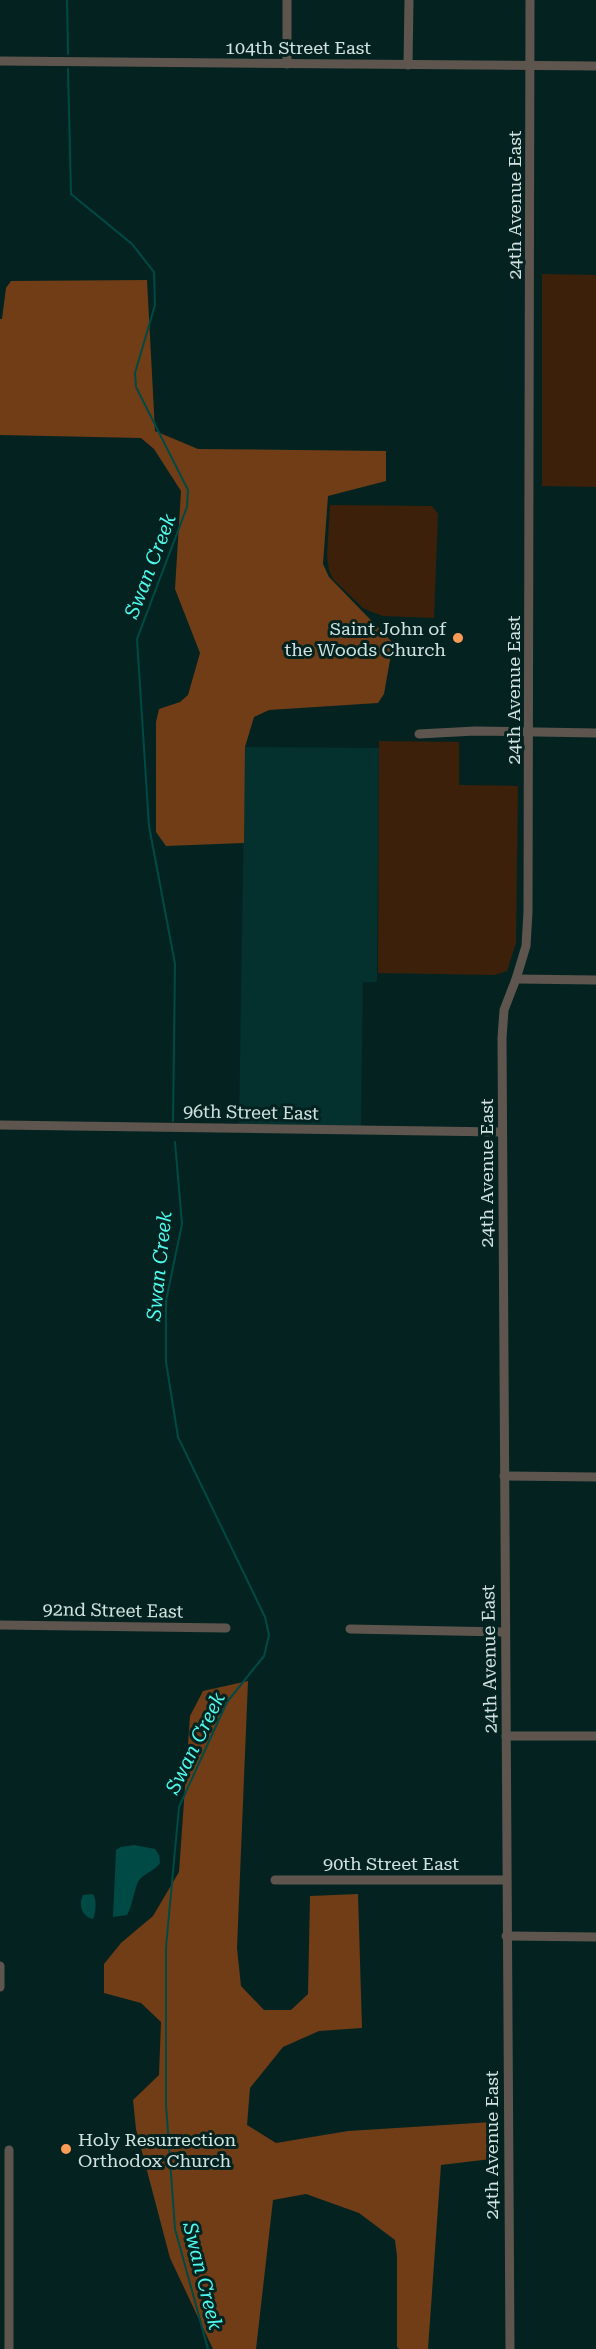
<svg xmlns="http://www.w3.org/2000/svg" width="596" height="2349" viewBox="0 0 596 2349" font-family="'Roboto Serif',serif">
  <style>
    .built { fill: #04302d }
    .green { fill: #3d2009 }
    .forest { fill: #703d17 }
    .water { fill: #004a45 }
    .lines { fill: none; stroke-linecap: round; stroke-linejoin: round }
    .stream { stroke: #004a45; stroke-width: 2 }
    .minor { stroke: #5e554e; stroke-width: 9 }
    .poi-dot { fill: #fd9c56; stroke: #042320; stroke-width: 2 }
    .labels { text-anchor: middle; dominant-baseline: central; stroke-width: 6; stroke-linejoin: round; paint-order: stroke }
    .street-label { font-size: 18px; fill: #d2e3e1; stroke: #042320 }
    .poi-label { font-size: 18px; fill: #d2e3e1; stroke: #042320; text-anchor: end }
    .water-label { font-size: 20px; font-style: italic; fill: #4ffaed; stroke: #042320 }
  </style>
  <rect width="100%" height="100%" fill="#042320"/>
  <polygon class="built" points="245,747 379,748 377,982 363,982 361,1126 239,1124"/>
  <g class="green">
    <polygon points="542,274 596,275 596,487 542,486"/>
    <polygon points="330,505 432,506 438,514 434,618 383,616 372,612 363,608 333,579 329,570 327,556"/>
    <polygon points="379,741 459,742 459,785 518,786 516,943 507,971 495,975 378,973"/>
  </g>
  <g class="forest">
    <polygon points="147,280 155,431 198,449 386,451 386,481 328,496 323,564 329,577 393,643 384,694 378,703 269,710 254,717 245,747 244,843 166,846 156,832 156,722 159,709 180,702 188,695 200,653 175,589 181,491 154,449 141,438 0,435 0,319 2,319 6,288 11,281"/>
    <polygon points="248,1681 237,1948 241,1986 264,2010 291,2010 308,1994 310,1896 358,1894 362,2028 319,2031 283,2047 250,2088 247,2125 276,2143 348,2131 492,2122 491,2159 441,2165 428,2349 399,2349 397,2347 397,2256 395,2240 359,2213 306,2194 273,2200 256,2349 213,2349 170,2258 136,2129 133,2100 159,2075 161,2022 141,2003 104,1993 104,1964 121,1943 153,1916 179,1872 190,1716 203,1691"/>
  </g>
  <g class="water">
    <path d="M134,1845l21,4 4,6 1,8c-6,9 -17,10 -22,19 -5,11 -5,23 -11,33l-14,2 3,-67 5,-3z"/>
    <path d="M93,1894c4,6 3,18 0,25 -11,-2 -15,-14 -10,-24z"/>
  </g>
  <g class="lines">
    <g class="stream">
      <polyline points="67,0 68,54"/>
      <polyline points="68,69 71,194 132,244 154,272 155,305 135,373 136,387 188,490 187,507 137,639 149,826 175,964 173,1121"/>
      <polyline points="175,1142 182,1224 166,1301 166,1362 178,1437 265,1617 269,1635 264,1656 227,1702 179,1807 166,1947 166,2105 175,2229 208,2349"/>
    </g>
    <g class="minor">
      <polyline points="287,0 287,64"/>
      <polyline points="0,61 596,66"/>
      <polyline points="408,65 409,0"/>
      <polyline points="419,734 475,731 596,733"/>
      <polyline points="516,979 596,980"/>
      <polyline points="0,1125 501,1132"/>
      <polyline points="504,1476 596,1477"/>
      <polyline points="0,1625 226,1628"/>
      <polyline points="350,1629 504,1632"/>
      <polyline points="506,1736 596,1736"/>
      <polyline points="275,1880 506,1880"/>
      <polyline points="506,1936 596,1937"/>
      <polyline points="0,1966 0,1987"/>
      <polyline points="9,2150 9,2349"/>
      <polyline points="510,2349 502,1038 504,1010 516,979 526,946 528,912 530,0"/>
    </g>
  </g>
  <g class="poi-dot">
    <circle cx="458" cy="638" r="6"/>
    <circle cx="66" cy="2149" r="6"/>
  </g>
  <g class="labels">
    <g class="street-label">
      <text x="298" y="47">104th Street East</text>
      <text transform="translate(514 205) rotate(-90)">24th Avenue East</text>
      <text transform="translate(513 690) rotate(-90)">24th Avenue East</text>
      <text transform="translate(251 1112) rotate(1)">96th Street East</text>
      <text transform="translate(486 1173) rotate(-90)">24th Avenue East</text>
      <text transform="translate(113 1610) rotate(1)">92nd Street East</text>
      <text transform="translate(489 1659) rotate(-91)">24th Avenue East</text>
      <text x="391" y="1863">90th Street East</text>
      <text transform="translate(491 2145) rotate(-90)">24th Avenue East</text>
    </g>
    <g class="poi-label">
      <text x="446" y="628">Saint John of<tspan x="446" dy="21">the Woods Church</tspan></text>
      <text x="78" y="2139" text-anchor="start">Holy Resurrection<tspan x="78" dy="21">Orthodox Church</tspan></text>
    </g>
    <g class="water-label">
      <text transform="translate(150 566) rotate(-69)">Swan Creek</text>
      <text transform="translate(159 1266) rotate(-84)">Swan Creek</text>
      <text transform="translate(195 1743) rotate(-64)">Swan Creek</text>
      <text transform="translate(203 2276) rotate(76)">Swan Creek</text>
    </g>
  </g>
</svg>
